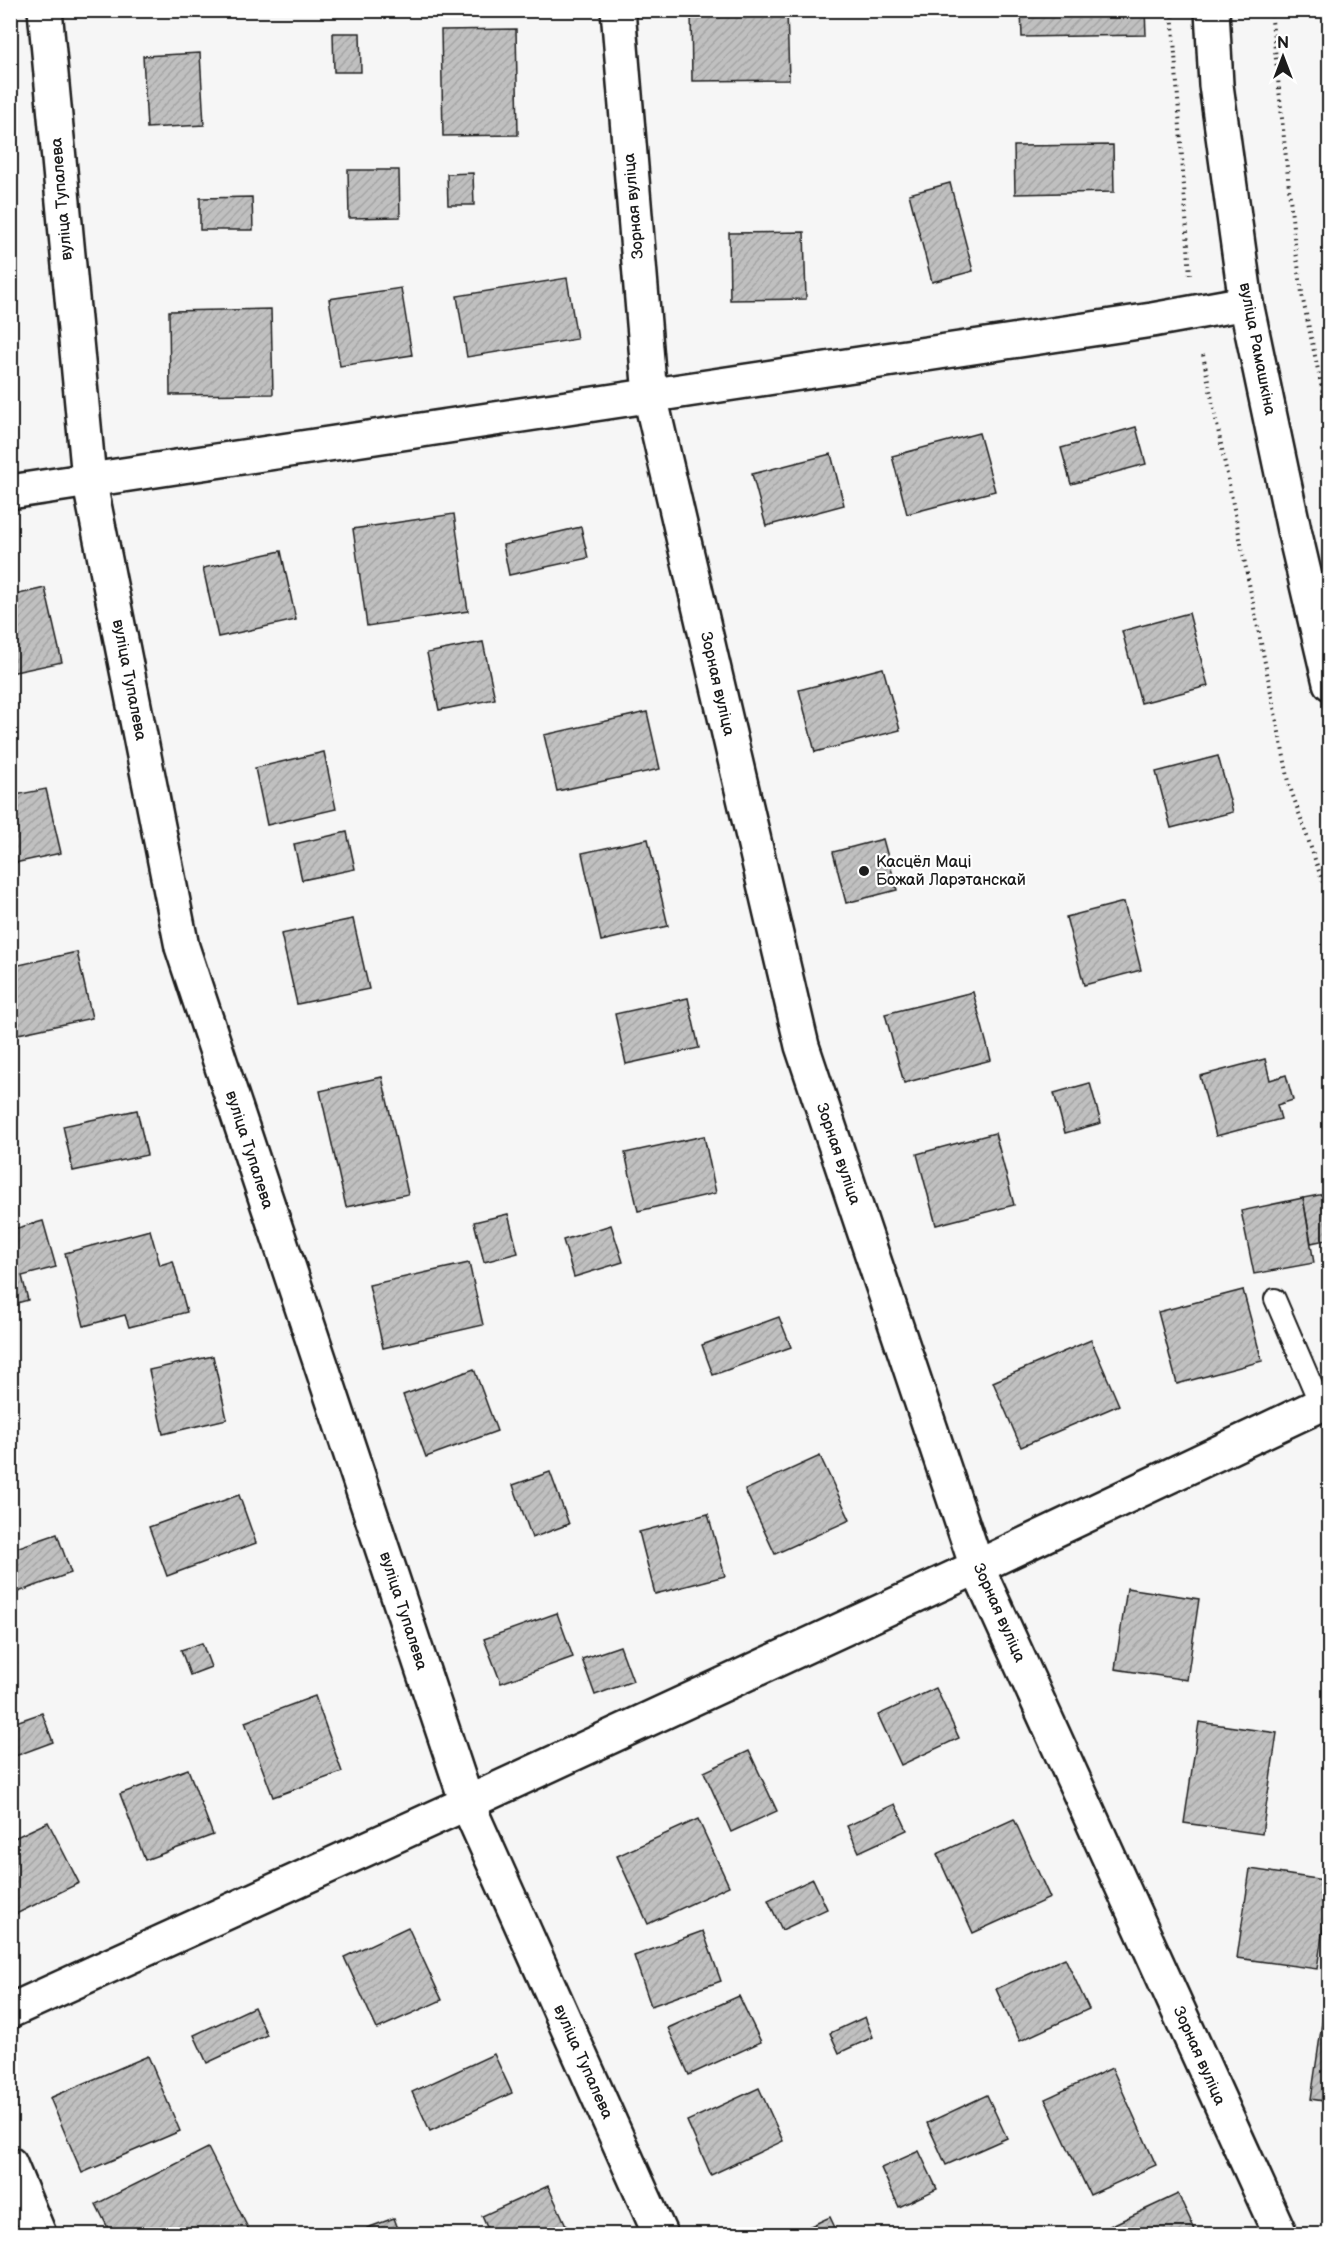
<svg xmlns="http://www.w3.org/2000/svg" width="1340" height="2245" viewBox="0 0 1340 2245" font-family="'Balsamiq Sans',sans-serif">
  <style>
    .building { fill: url(#building-hatch); stroke: #1c1c1c; stroke-width: 1.5 }
    .lines { fill: none; stroke-linecap: round; stroke-linejoin: round }
    .lane-casing { stroke: #1c1c1c; stroke-width: 24 }
    .street-casing { stroke: #1c1c1c; stroke-width: 38 }
    .secondary-casing { stroke: #1c1c1c; stroke-width: 38 }
    .path { stroke: #1c1c1c; stroke-width: 4; stroke-dasharray: 1.5 4.5; stroke-linecap: butt }
    .lane { stroke: #fff; stroke-width: 20 }
    .street { stroke: #fff; stroke-width: 33 }
    .secondary { stroke: #fff; stroke-width: 33 }
    .poi-dot { fill: #1c1c1c; stroke: #fff; stroke-width: 2 }
    .labels { text-anchor: middle; dominant-baseline: central; stroke-width: 4.5; stroke-linejoin: round; paint-order: stroke }
    .street-label { font-size: 16px; fill: #1c1c1c; stroke: #fff }
    .poi-label { font-size: 16px; fill: #1c1c1c; stroke: #fff; text-anchor: start }
  </style>
  <defs>
    <pattern id="building-hatch" width="6" height="6" patternUnits="userSpaceOnUse" patternTransform="scale(1.5)"><rect width="6" height="6" fill="#c0c0c0"/><path d="M-1 1l2-2M0 6l6-6M5 7l2-2" fill="none" stroke="#a4a4a4"/></pattern>
  </defs>
  <rect width="100%" height="100%" fill="#f6f6f6"/>
  <filter id="ink" filterUnits="userSpaceOnUse"><feTurbulence type="fractalNoise" baseFrequency=".0167" numOctaves="2"/><feDisplacementMap in="SourceGraphic" scale="12" xChannelSelector="R" yChannelSelector="G"/><feConvolveMatrix kernelMatrix="1 2 1 2 8 2 1 2 1" color-interpolation-filters="sRGB"/></filter>
  <g filter="url(#ink)">
    <g class="building">
      <polygon points="691,10 787,10 789,80 692,81"/>
      <polygon points="1021,10 1145,10 1146,35 1022,37"/>
      <polygon points="516,29 518,135 443,136 441,30"/>
      <polygon points="333,33 360,33 361,72 334,72"/>
      <polygon points="200,53 204,125 147,128 143,56"/>
      <polygon points="1113,145 1114,192 1015,194 1014,146"/>
      <polygon points="348,170 399,170 400,217 349,218"/>
      <polygon points="473,173 474,205 448,205 447,174"/>
      <polygon points="950,183 973,271 932,282 909,194"/>
      <polygon points="252,197 253,230 200,230 200,198"/>
      <polygon points="804,232 806,299 730,300 729,233"/>
      <polygon points="567,278 577,339 467,357 457,296"/>
      <polygon points="401,288 412,355 340,366 329,299"/>
      <polygon points="271,309 273,394 170,395 169,311"/>
      <polygon points="1136,427 1146,464 1071,484 1061,448"/>
      <polygon points="979,433 995,491 907,514 892,456"/>
      <polygon points="831,454 844,505 766,526 752,474"/>
      <polygon points="454,514 468,611 367,626 353,529"/>
      <polygon points="581,527 588,558 509,575 503,545"/>
      <polygon points="281,551 296,620 218,637 203,568"/>
      <polygon points="45,588 62,662 10,673 10,596"/>
      <polygon points="1189,613 1208,686 1141,703 1122,631"/>
      <polygon points="483,642 495,699 439,710 427,653"/>
      <polygon points="883,668 900,730 815,752 799,690"/>
      <polygon points="647,712 660,769 557,791 544,735"/>
      <polygon points="324,752 336,809 267,825 255,768"/>
      <polygon points="1218,756 1233,812 1171,828 1156,772"/>
      <polygon points="46,789 61,853 10,864 10,796"/>
      <polygon points="347,832 355,869 302,880 294,844"/>
      <polygon points="648,839 668,926 601,941 582,853"/>
      <polygon points="883,839 897,890 846,903 833,852"/>
      <polygon points="1124,902 1141,970 1084,985 1066,917"/>
      <polygon points="353,919 369,989 297,1004 281,934"/>
      <polygon points="77,952 92,1018 18,1034 10,1001 10,967"/>
      <polygon points="973,992 991,1060 904,1083 885,1014"/>
      <polygon points="688,998 699,1048 626,1064 615,1014"/>
      <polygon points="1265,1059 1270,1080 1286,1075 1293,1100 1277,1105 1281,1119 1216,1136 1200,1076"/>
      <polygon points="382,1077 408,1194 346,1207 320,1091"/>
      <polygon points="1090,1083 1101,1123 1065,1133 1054,1093"/>
      <polygon points="137,1110 147,1155 73,1171 63,1126"/>
      <polygon points="995,1133 1014,1205 936,1225 917,1154"/>
      <polygon points="704,1136 716,1193 638,1211 625,1153"/>
      <polygon points="1330,1193 1330,1239 1311,1243 1303,1198"/>
      <polygon points="1303,1198 1314,1263 1254,1274 1241,1211"/>
      <polygon points="508,1214 518,1253 484,1262 474,1222"/>
      <polygon points="43,1221 56,1267 22,1276 28,1300 10,1305 10,1230"/>
      <polygon points="611,1225 623,1262 574,1277 563,1240"/>
      <polygon points="150,1230 160,1265 173,1261 187,1312 129,1327 125,1315 84,1326 65,1253"/>
      <polygon points="469,1263 483,1325 383,1348 369,1285"/>
      <polygon points="1243,1290 1262,1361 1177,1384 1158,1312"/>
      <polygon points="779,1317 791,1347 713,1375 702,1345"/>
      <polygon points="1091,1340 1119,1405 1021,1447 993,1382"/>
      <polygon points="213,1356 227,1419 163,1434 149,1370"/>
      <polygon points="474,1369 497,1431 426,1457 403,1395"/>
      <polygon points="820,1456 850,1520 775,1554 745,1490"/>
      <polygon points="550,1472 569,1524 532,1538 513,1485"/>
      <polygon points="239,1495 256,1543 167,1576 149,1527"/>
      <polygon points="708,1514 725,1576 655,1594 639,1532"/>
      <polygon points="57,1534 71,1573 10,1595 10,1550"/>
      <polygon points="1127,1588 1199,1599 1187,1680 1115,1669"/>
      <polygon points="557,1613 573,1657 501,1683 484,1639"/>
      <polygon points="202,1643 211,1667 190,1675 181,1650"/>
      <polygon points="10,1644 17,1663 10,1666"/>
      <polygon points="620,1646 633,1681 595,1695 582,1659"/>
      <polygon points="936,1688 959,1738 901,1765 878,1715"/>
      <polygon points="315,1696 342,1772 273,1797 245,1722"/>
      <polygon points="42,1713 53,1742 10,1758 10,1724"/>
      <polygon points="1199,1722 1277,1733 1262,1834 1184,1823"/>
      <polygon points="749,1751 777,1811 731,1832 704,1772"/>
      <polygon points="188,1769 213,1835 145,1860 120,1794"/>
      <polygon points="895,1804 907,1830 859,1852 847,1826"/>
      <polygon points="698,1819 729,1886 648,1924 617,1856"/>
      <polygon points="1014,1819 1050,1898 973,1933 937,1854"/>
      <polygon points="48,1822 79,1883 10,1917 10,1840"/>
      <polygon points="1250,1869 1330,1881 1317,1969 1237,1958"/>
      <polygon points="813,1879 827,1909 782,1930 768,1900"/>
      <polygon points="408,1927 442,2000 377,2029 344,1957"/>
      <polygon points="703,1931 721,1981 651,2006 634,1956"/>
      <polygon points="1065,1958 1089,2009 1020,2041 996,1989"/>
      <polygon points="739,1996 761,2042 689,2075 668,2028"/>
      <polygon points="254,2007 267,2035 207,2063 194,2035"/>
      <polygon points="1324,2009 1330,2009 1330,2102 1311,2099"/>
      <polygon points="865,2017 873,2037 839,2053 830,2033"/>
      <polygon points="494,2054 512,2093 430,2131 412,2092"/>
      <polygon points="148,2056 180,2131 82,2173 50,2098"/>
      <polygon points="1112,2068 1156,2165 1090,2195 1045,2099"/>
      <polygon points="759,2088 783,2141 711,2175 687,2121"/>
      <polygon points="987,2095 1007,2138 946,2165 927,2123"/>
      <polygon points="208,2148 251,2234 111,2234 96,2204"/>
      <polygon points="919,2151 937,2189 899,2207 881,2168"/>
      <polygon points="548,2186 570,2234 490,2234 482,2216"/>
      <polygon points="1178,2194 1197,2234 1113,2234 1110,2226"/>
      <polygon points="830,2217 838,2234 793,2234"/>
      <polygon points="394,2218 400,2234 369,2234 367,2228"/>
    </g>
    <g class="lines">
      <defs>
        <polyline id="lane" points="1275,1299 1320,1404"/>
        <g id="street">
          <polyline points="45,10 89,479 182,947 467,1803 660,2234"/>
          <polyline points="618,10 650,396 802,1046 977,1567 1280,2234"/>
          <polyline points="10,492 1152,320 1246,303"/>
          <polyline points="10,2011 467,1803 977,1567 1330,1400"/>
          <polyline points="10,2164 39,2234"/>
        </g>
        <polyline id="secondary" points="1212,10 1216,85 1246,303 1294,530 1330,683"/>
      </defs>
      <use href="#lane" class="lane-casing"/>
      <use href="#street" class="street-casing"/>
      <use href="#secondary" class="secondary-casing"/>
      <g class="path">
        <polyline points="1172,10 1190,276"/>
        <polyline points="1271,10 1294,237 1303,300 1330,426"/>
        <polyline points="1203,355 1290,787 1330,903"/>
      </g>
      <use href="#lane" class="lane"/>
      <use href="#street" class="street"/>
      <use href="#secondary" class="secondary"/>
    </g>
  </g>
  <circle class="poi-dot" cx="864" cy="871" r="6"/>
  <g class="labels">
    <g class="street-label">
      <text transform="translate(62 199) rotate(-95)">вуліца Тупалева</text>
      <text transform="translate(634 206) rotate(-95)">Зорная вуліца</text>
      <text transform="translate(1257 349) rotate(79)">вуліца Рамашкіна</text>
      <text transform="translate(129 680) rotate(79)">вуліца Тупалева</text>
      <text transform="translate(717 684) rotate(77)">Зорная вуліца</text>
      <text transform="translate(249 1150) rotate(72)">вуліца Тупалева</text>
      <text transform="translate(838 1154) rotate(71)">Зорная вуліца</text>
      <text transform="translate(403 1611) rotate(72)">вуліца Тупалева</text>
      <text transform="translate(999 1613) rotate(66)">Зорная вуліца</text>
      <text transform="translate(1199 2056) rotate(66)">Зорная вуліца</text>
      <text transform="translate(583 2062) rotate(66)">вуліца Тупалева</text>
    </g>
    <g class="poi-label">
      <text x="876" y="862">Касцёл Маці<tspan x="876" dy="18">Божай Ларэтанскай</tspan></text>
    </g>
  </g>
  <rect width="1340" height="2245" fill="none" stroke="#fff" stroke-width="36"/>
  <rect x="18" y="18" width="1304" height="2209" fill="none" stroke="#1c1c1c" stroke-width="2" filter="url(#ink)"/>
  <g transform="translate(1283 57)" stroke="#ffffff" stroke-width="4.5" paint-order="stroke">
  <path d="M0-4.5L10 22L0 15L-10 22Z" fill="#1c1c1c"/>
  <text y="-9" font-size="16" font-weight="bold" text-anchor="middle" fill="#1c1c1c">N</text>
  </g>
</svg>
